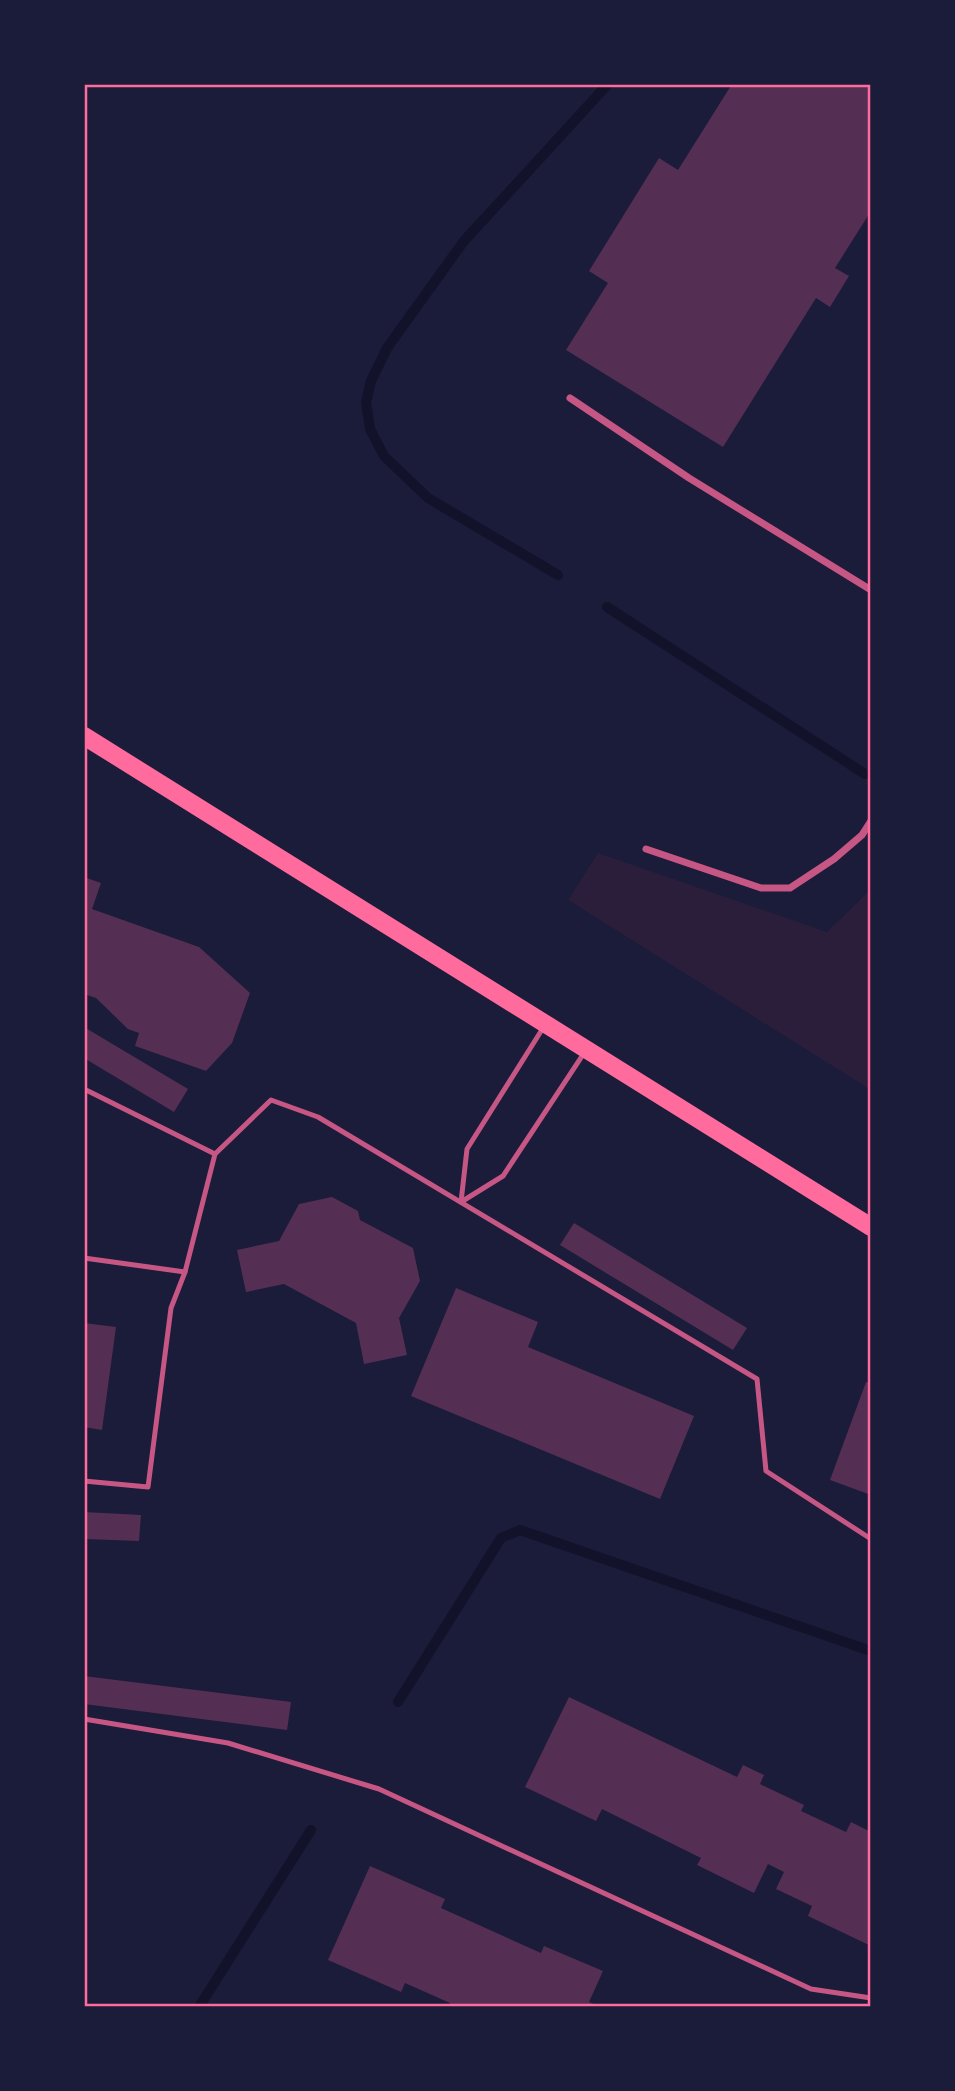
<svg xmlns="http://www.w3.org/2000/svg" width="955" height="2091" viewBox="0 0 955 2091" font-family="'Roboto Condensed',sans-serif">
  <style>
    .green { fill: #2a1e3b }
    .lines { fill: none; stroke-linecap: round; stroke-linejoin: round }
    .stream { stroke: #12122b; stroke-width: 10 }
    .building { fill: #542f53 }
    .service { stroke: #c65784; stroke-width: 5 }
    .minor { stroke: #c65784; stroke-width: 7 }
    .primary { stroke: #ff6b9d; stroke-width: 18 }
    .neatline { fill: none; stroke: #ff6b9d; stroke-width: 2.5 }
  </style>
  <rect width="100%" height="100%" fill="#1b1b3a"/>
  <polygon class="green" points="598,853 827,932 871,889 871,1090 568,900"/>
  <g class="lines">
    <g class="stream">
      <polyline points="558,575 428,498 384,456 370,429 366,402 371,381 387,348 464,241 608,84"/>
      <polyline points="607,607 865,774"/>
      <polyline points="398,1702 501,1538 520,1530 871,1651"/>
      <polyline points="199,2007 311,1830"/>
    </g>
  </g>
  <g class="building">
    <polygon points="732,84 871,84 871,211 835,268 849,276 830,307 816,298 723,447 566,350 608,283 589,271 659,158 678,170"/>
    <polygon points="84,877 101,883 92,909 199,947 250,993 232,1043 206,1071 135,1046 139,1033 128,1029 96,998 84,994"/>
    <polygon points="84,1027 188,1089 174,1112 84,1058"/>
    <polygon points="332,1197 358,1211 360,1220 413,1248 420,1281 399,1318 407,1355 364,1364 356,1323 284,1284 246,1292 237,1250 279,1241 299,1204"/>
    <polygon points="574,1223 747,1328 733,1350 560,1245"/>
    <polygon points="456,1288 538,1322 528,1347 694,1416 660,1499 411,1396"/>
    <polygon points="84,1323 116,1327 102,1430 84,1427"/>
    <polygon points="866,1382 871,1383 871,1495 830,1480"/>
    <polygon points="84,1512 141,1515 139,1541 84,1539"/>
    <polygon points="84,1676 291,1702 287,1730 84,1704"/>
    <polygon points="569,1697 737,1777 743,1765 764,1775 760,1784 804,1805 801,1811 846,1832 851,1822 871,1832 871,1946 808,1916 812,1906 776,1889 784,1872 768,1864 754,1893 697,1865 701,1858 602,1809 596,1821 525,1787"/>
    <polygon points="370,1866 445,1899 441,1908 541,1953 544,1946 603,1971 589,2002 600,2007 452,2007 449,2006 450,2003 405,1983 401,1992 328,1960"/>
  </g>
  <g class="lines">
    <g class="service">
      <polyline points="84,1089 215,1154"/>
      <polyline points="461,1202 467,1149 543,1028"/>
      <polyline points="461,1202 503,1176 584,1053"/>
      <polyline points="84,1258 185,1272"/>
      <polyline points="84,1481 148,1487 171,1308 185,1272 215,1154 271,1100 318,1117 757,1379 766,1471 871,1539"/>
      <polyline points="84,1719 228,1743 379,1789 811,1989 871,1998"/>
    </g>
    <g class="minor">
      <polyline points="570,398 689,478 871,590"/>
      <polyline points="646,849 761,888 790,888 834,859 862,835 871,821"/>
    </g>
    <polyline class="primary" points="84,736 871,1227"/>
  </g>
  <rect width="955" height="2091" fill="none" stroke="#1b1b3a" stroke-width="172"/>
  <rect x="86" y="86" width="783" height="1919" class="neatline"/>
</svg>
